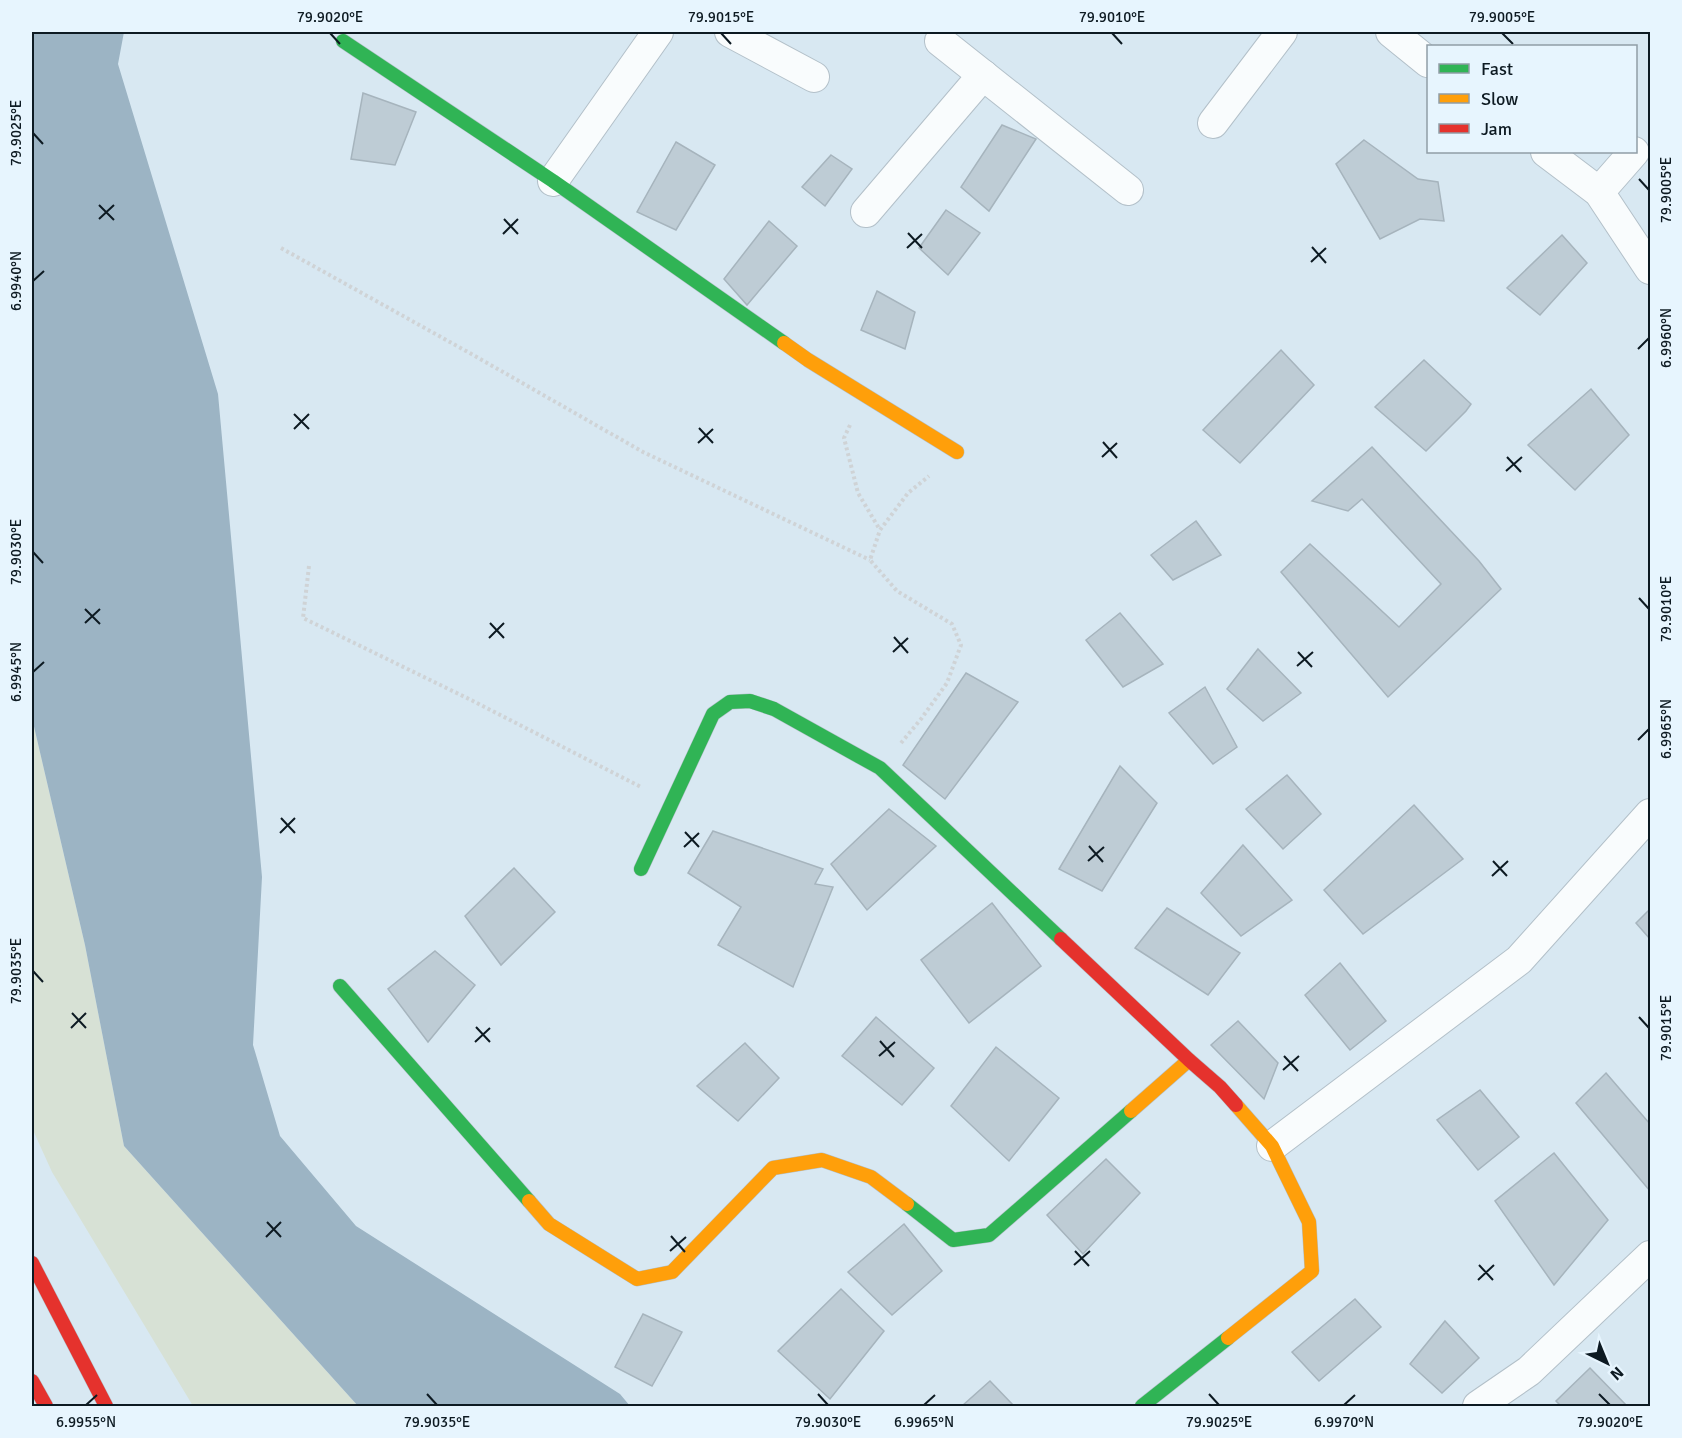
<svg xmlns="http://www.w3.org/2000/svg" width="1682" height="1438" viewBox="0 0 1682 1438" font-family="Signika,sans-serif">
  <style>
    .green { fill: #d7e1d5 }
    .water { fill: #9cb4c4 }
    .building { fill: #beccd5; stroke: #a6b4bd; stroke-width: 1.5 }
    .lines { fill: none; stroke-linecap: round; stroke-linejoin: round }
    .street-casing { stroke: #b3c0c9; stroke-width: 32 }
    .fast-casing { stroke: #b3c0c9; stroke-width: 15 }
    .slow-casing { stroke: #b3c0c9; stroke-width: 15 }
    .jam-casing { stroke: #b3c0c9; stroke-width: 15 }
    .path { stroke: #cfd3d6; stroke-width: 4; stroke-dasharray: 3 3; stroke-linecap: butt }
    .street { stroke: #f9fcfd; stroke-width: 30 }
    .fast { stroke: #30b455; stroke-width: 14 }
    .slow { stroke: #ff9f0a; stroke-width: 14 }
    .jam { stroke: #e5322d; stroke-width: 14 }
    .ticks { fill: none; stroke: #0d1a22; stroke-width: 2 }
    .neatline { fill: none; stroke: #0d1a22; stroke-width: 2 }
    .ticks-label { font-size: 15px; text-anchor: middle; fill: #0d1a22 }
  </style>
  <rect width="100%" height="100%" fill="#d8e8f2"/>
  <polygon class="green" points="32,718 85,945 124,1146 358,1406 193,1406 52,1172 32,1128"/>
  <polygon class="water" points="32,32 124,32 118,64 218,394 262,877 253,1045 280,1136 356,1226 620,1394 630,1406 358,1406 124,1146 85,945 32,718"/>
  <g class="building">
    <polygon points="363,93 416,112 395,165 351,159"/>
    <polygon points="1002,125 1036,139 989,211 961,187"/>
    <polygon points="1364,140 1418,179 1438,182 1444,221 1420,219 1380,239 1336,164"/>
    <polygon points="676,142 715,165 676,230 637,212"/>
    <polygon points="831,155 852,169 825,206 802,187"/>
    <polygon points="946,210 980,233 948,275 919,248"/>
    <polygon points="769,221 797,246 747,305 724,279"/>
    <polygon points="1562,235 1587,263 1540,315 1507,288"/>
    <polygon points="877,291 915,312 905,349 861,330"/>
    <polygon points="1281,350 1314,385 1240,463 1203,430"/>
    <polygon points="1424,360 1471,404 1466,411 1426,451 1375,407"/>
    <polygon points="1591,389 1629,435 1575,490 1528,445"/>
    <polygon points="1372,447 1479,561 1501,589 1388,697 1281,572 1310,544 1399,627 1441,584 1362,499 1348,511 1312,501"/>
    <polygon points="1196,521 1221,555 1173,580 1151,555"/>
    <polygon points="1120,613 1163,664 1123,687 1086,640"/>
    <polygon points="1258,649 1301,693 1263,721 1227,689"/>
    <polygon points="966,673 1018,702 945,799 903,765"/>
    <polygon points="1205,687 1237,747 1213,764 1169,713"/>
    <polygon points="1120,766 1157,803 1102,891 1059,869"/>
    <polygon points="1287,775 1321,814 1283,849 1246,809"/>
    <polygon points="1414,805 1463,859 1363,934 1324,890"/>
    <polygon points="889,809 936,846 867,910 831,864"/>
    <polygon points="713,831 823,869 815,884 833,887 793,987 718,945 741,907 688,873"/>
    <polygon points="1243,845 1292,900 1241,936 1201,893"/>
    <polygon points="514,868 555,912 501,965 465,916"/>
    <polygon points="992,903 1041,966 969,1023 921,960"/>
    <polygon points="1167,908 1240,953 1208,995 1135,948"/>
    <polygon points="1650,909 1650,939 1636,923"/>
    <polygon points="435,951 475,985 428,1042 388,989"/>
    <polygon points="1340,963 1386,1021 1350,1050 1305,995"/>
    <polygon points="876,1017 934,1068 902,1105 842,1056"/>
    <polygon points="1238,1021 1278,1063 1264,1099 1211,1045"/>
    <polygon points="745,1043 779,1078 738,1121 697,1086"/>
    <polygon points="996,1047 1059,1098 1009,1161 951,1106"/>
    <polygon points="1606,1073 1650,1124 1650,1191 1576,1103"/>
    <polygon points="1480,1090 1519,1137 1478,1170 1437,1120"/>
    <polygon points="1554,1153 1608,1220 1554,1285 1495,1201"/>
    <polygon points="1106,1159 1140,1193 1083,1254 1047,1215"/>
    <polygon points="904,1224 942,1271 892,1315 848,1272"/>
    <polygon points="841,1289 884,1331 830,1399 778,1351"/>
    <polygon points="1355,1299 1381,1327 1319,1381 1292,1352"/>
    <polygon points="643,1314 682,1332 652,1386 615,1367"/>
    <polygon points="1445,1321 1479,1358 1442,1393 1410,1364"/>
    <polygon points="1590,1368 1627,1406 1561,1406 1556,1401"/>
    <polygon points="990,1381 1014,1406 962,1406"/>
  </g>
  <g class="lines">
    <defs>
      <g id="street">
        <polyline points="730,32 814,77"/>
        <polyline points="1391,32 1428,62"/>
        <polyline points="940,41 1128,190"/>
        <polyline points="1213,123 1282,32"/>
        <polyline points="1546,152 1599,192 1650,269"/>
        <polyline points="553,181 658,32"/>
        <polyline points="1599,192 1634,152"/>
        <polyline points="866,212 983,75"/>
        <polyline points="1272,1146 1519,960 1650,814"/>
        <polyline points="1478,1406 1529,1371 1650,1256"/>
      </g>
      <g id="fast">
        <polyline points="343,41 553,181 784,343"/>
        <polyline points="641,869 713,714 730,702 750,701 774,709 880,768 1061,939"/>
        <polyline points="340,986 529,1201"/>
        <polyline points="907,1204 953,1240 989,1235 1131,1111"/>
        <polyline points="1142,1406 1228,1338"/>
      </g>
      <g id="slow">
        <polyline points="784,343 808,360 957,452"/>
        <polyline points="1131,1111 1189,1060"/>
        <polyline points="529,1201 549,1224 637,1279 672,1272 773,1168 822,1160 871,1177 907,1204"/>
        <polyline points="1228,1338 1312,1271 1309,1222 1272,1146 1236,1105"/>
      </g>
      <g id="jam">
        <polyline points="1061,939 1189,1060 1220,1087 1236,1105"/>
        <polyline points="32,1263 106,1406"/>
        <polyline points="32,1381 46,1406"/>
      </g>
    </defs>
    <use href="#street" class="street-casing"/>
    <use href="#fast" class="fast-casing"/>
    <use href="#slow" class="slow-casing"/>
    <use href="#jam" class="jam-casing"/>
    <g class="path">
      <polyline points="281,248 475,356 643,452 870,560"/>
      <polyline points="850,425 844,438 858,493 880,530"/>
      <polyline points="309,566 303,618 469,699 641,787"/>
      <polyline points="901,743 921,719 947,683 961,645 952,624 897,591 870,560 880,530 908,493 929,476"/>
    </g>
    <use href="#street" class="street"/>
    <use href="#fast" class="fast"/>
    <use href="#slow" class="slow"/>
    <use href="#jam" class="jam"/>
  </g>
  <path class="ticks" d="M330,33l10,11M721,33l10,11M1112,33l10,11M1502,33l11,11M33,133l10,11M1639,179l10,11M99,205l15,15M99,219l15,-14M504,219l14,15M908,233l14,15M503,234l15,-15M1312,247l14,16M907,248l15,-14M1311,262l15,-14M33,281l11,-10M1638,349l11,-11M294,414l15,15M699,428l14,15M294,429l15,-15M1103,442l14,16M698,443l15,-14M1102,457l15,-14M1507,457l14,15M1506,471l16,-14M33,552l10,11M1639,598l10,11M85,609l15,15M85,623l15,-14M490,623l14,15M894,637l14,16M489,638l15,-15M893,652l15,-14M1298,652l14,15M1297,666l16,-14M33,672l11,-10M1638,740l11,-11M281,818l14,15M685,832l14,15M280,833l15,-15M1089,846l14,16M684,847l15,-14M1088,861l16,-14M1493,861l14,15M1492,876l16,-15M33,971l10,11M72,1013l14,15M1639,1017l10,11M476,1027l14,15M71,1028l15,-15M880,1041l14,16M475,1042l15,-14M879,1056l16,-14M1284,1056l14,15M1283,1070l16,-14M267,1222l14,15M671,1236l14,16M266,1237l15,-15M670,1251l16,-14M1075,1251l14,15M1074,1265l16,-14M1479,1265l14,15M1478,1280l16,-15M427,1394l10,11M818,1394l10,11M1209,1394l10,11M1599,1394l11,11M86,1405l11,-10M924,1405l11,-10M1344,1405l11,-10"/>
  <rect width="1682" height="1438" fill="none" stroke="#e7f5fe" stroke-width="66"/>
  <rect x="1427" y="45" width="210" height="108" fill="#e7f5fe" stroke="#909da6" stroke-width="1.5"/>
  <rect x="1439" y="64" width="30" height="9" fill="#30b455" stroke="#909da6" stroke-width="1.5"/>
  <text x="1481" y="75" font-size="18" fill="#0d1a22">Fast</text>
  <rect x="1439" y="94" width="30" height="9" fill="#ff9f0a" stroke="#909da6" stroke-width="1.5"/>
  <text x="1481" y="105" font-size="18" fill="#0d1a22">Slow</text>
  <rect x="1439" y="124" width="30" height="9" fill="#e5322d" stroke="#909da6" stroke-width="1.5"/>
  <text x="1481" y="135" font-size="18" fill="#0d1a22">Jam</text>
  <g transform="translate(1607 1363) rotate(137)" stroke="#e7f5fe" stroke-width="4.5" paint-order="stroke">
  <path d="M0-4.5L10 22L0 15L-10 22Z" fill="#0d1a22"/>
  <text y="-9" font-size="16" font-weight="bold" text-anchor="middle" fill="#0d1a22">N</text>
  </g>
  <rect x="33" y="33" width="1616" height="1372" class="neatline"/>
  <g class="ticks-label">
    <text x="330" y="22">79.9020°E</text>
    <text x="721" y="22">79.9015°E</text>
    <text x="1112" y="22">79.9010°E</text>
    <text x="1502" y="22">79.9005°E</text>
    <text transform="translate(16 133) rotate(-90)" y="5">79.9025°E</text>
    <text transform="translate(1666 190) rotate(-90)" y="5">79.9005°E</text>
    <text transform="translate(16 281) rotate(-90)" y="5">6.9940°N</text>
    <text transform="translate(1666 338) rotate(-90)" y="5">6.9960°N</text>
    <text transform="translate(16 552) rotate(-90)" y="5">79.9030°E</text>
    <text transform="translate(1666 609) rotate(-90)" y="5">79.9010°E</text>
    <text transform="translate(16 672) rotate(-90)" y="5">6.9945°N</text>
    <text transform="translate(1666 729) rotate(-90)" y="5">6.9965°N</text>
    <text transform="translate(16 971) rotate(-90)" y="5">79.9035°E</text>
    <text transform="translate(1666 1028) rotate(-90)" y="5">79.9015°E</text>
    <text x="86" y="1427">6.9955°N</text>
    <text x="437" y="1427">79.9035°E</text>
    <text x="828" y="1427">79.9030°E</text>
    <text x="924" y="1427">6.9965°N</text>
    <text x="1219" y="1427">79.9025°E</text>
    <text x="1344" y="1427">6.9970°N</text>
    <text x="1610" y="1427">79.9020°E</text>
  </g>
</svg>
